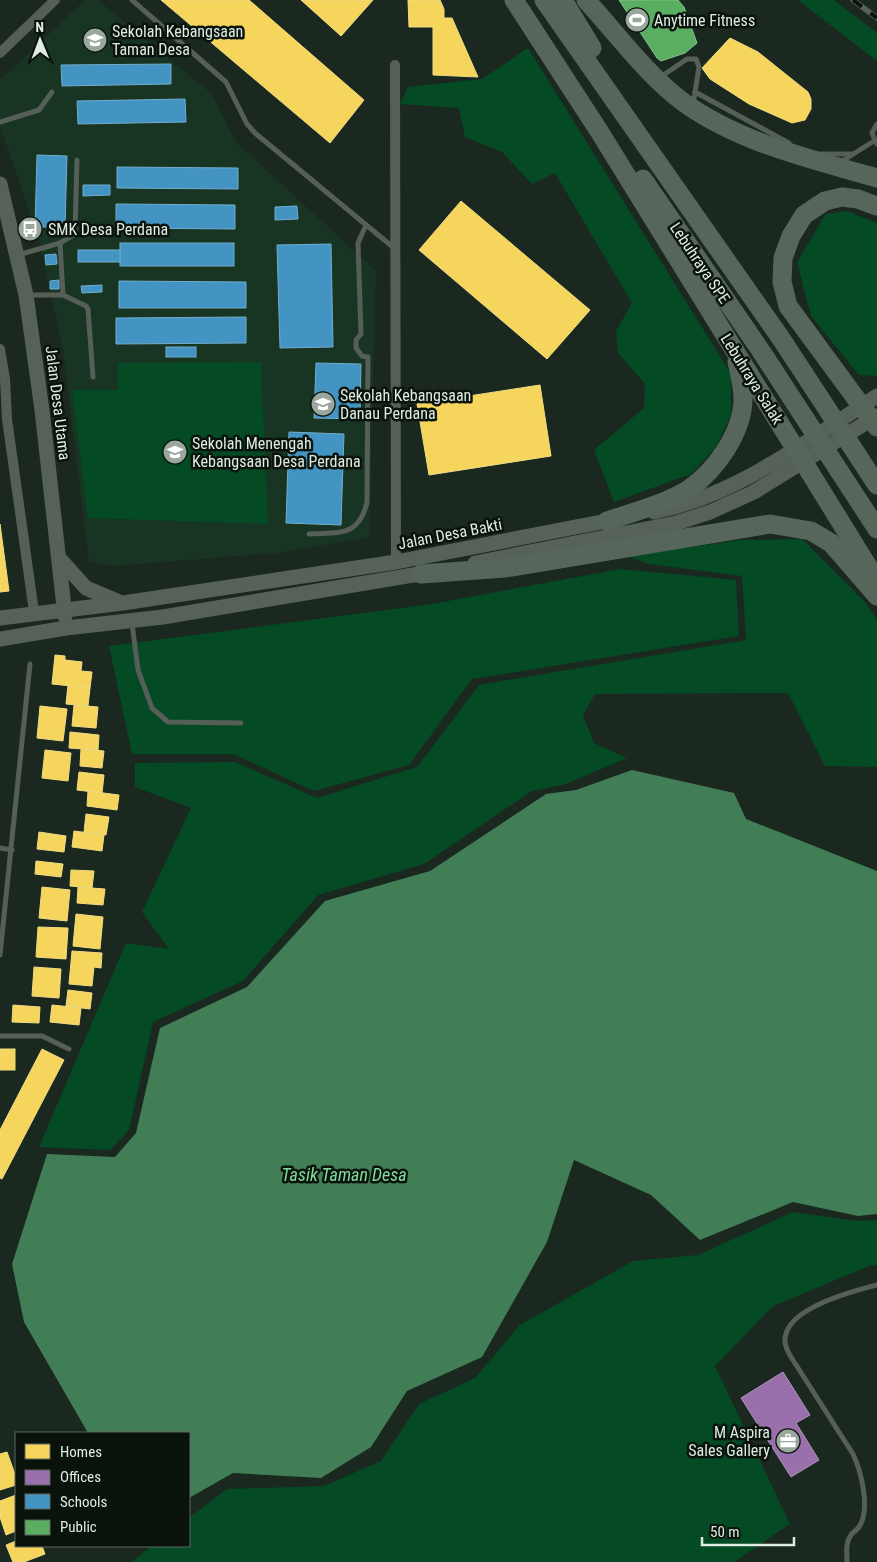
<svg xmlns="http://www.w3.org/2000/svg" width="877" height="1562" viewBox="0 0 877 1562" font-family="'Roboto Condensed',sans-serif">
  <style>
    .built { fill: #183422 }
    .green { fill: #044a25 }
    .water { fill: #417e56 }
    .homes { fill: #f6d55c; stroke: #efdc84 }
    .offices { fill: #9970ab; stroke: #ae95bc }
    .schools { fill: #4393c3; stroke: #72aecc }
    .public { fill: #5aae61; stroke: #82c188 }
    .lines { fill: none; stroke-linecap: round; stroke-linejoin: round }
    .lane { stroke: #555f58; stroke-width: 5 }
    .street { stroke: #555f58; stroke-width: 10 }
    .secondary { stroke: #566159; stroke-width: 15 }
    .highway { stroke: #57665b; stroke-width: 19 }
    .rail-casing { stroke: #565f59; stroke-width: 5.5 }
    .rail { stroke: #09120b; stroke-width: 4; stroke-dasharray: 11; stroke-linecap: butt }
    .labels { text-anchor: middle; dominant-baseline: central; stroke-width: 5; stroke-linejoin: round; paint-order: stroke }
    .poi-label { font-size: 16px; fill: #dfece2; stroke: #09120b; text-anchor: start }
    .street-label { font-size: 16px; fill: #dfece2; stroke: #09120b }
    .water-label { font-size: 18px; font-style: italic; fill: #80dd9d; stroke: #09120b }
  </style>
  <rect width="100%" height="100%" fill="#1b281f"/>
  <polygon class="built" points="85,0 98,0 212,94 235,141 376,271 369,537 277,553 113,566 89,562 63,351 38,236 0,127 0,80"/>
  <g class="green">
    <polygon points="798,0 834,0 877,33 877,61"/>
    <polygon points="528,48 731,374 731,415 716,447 691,474 614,502 594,450 644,408 645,384 618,353 616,331 632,303 555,173 532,184 502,152 465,137 459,108 400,104 408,87 482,79"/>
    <polygon points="847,211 877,223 877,376 859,375 811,316 797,262 826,214"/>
    <polygon points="261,362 268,524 88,518 72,390 118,390 118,363"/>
    <polygon points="802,539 864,601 877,619 877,767 825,766 788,693 595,694 583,715 594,743 627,758 566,784 532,791 424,864 318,895 243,981 153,1022 129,1130 110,1150 39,1147 126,943 169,949 142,912 191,808 135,787 135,763 235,762 317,798 417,767 479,685 746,640 742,576 649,564 627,556 740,540"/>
    <polygon points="620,569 736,580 739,636 472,679 409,765 314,791 233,754 132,754 109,646 432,604"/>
    <polygon points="793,1212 857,1221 877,1220 877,1265 872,1265 773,1306 715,1366 790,1524 734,1562 131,1562 152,1546 189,1546 189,1518 227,1489 324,1486 381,1461 419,1404 475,1378 520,1325 633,1261 698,1255"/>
  </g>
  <polygon class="water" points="632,770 734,793 746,819 877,871 877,1214 858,1216 793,1202 700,1240 651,1195 574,1160 547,1242 482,1357 407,1391 371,1447 321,1478 233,1473 189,1498 189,1433 88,1433 24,1322 12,1264 47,1154 115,1157 136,1133 160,1028 247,987 325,901 430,871 546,794 576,790"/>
  <g class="homes">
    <polygon points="161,0 249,0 364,100 330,143"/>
    <polygon points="301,0 373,0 341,36"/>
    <polygon points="408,0 440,0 444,9 444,18 452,18 478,77 433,75 433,27 409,27"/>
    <polygon points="730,38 758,52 808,92 811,99 811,109 805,120 792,123 749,104 710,79 702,68"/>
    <polygon points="461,201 590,310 547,359 419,250"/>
    <polygon points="540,385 551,456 429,475 417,404"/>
    <polygon points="0,524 9,591 0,592"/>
    <polygon points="55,655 65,656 65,660 82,662 81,671 92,672 90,688 52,684"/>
    <polygon points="68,685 90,688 88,706 66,704"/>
    <polygon points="74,705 98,707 96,728 72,726"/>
    <polygon points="40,706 67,709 63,741 37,738"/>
    <polygon points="70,732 99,735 98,750 69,748"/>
    <polygon points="81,749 104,751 102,768 80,766"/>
    <polygon points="45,750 71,753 68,781 42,778"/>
    <polygon points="79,772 104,775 102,793 77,790"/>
    <polygon points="88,791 119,795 117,810 87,806"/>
    <polygon points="86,814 109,817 106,835 84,832"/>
    <polygon points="74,831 104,835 102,851 72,847"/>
    <polygon points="39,832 66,836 64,852 37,849"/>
    <polygon points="36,861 63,864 61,877 35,874"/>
    <polygon points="71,870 94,871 92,888 70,886"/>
    <polygon points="42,887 70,890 67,921 39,918"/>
    <polygon points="78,887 105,889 103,905 77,903"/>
    <polygon points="76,914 103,917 100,949 73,946"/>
    <polygon points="38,927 68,928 66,959 36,957"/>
    <polygon points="72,951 102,953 101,968 94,967 92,986 69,984"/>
    <polygon points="34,967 61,969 59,998 32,996"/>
    <polygon points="68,990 92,993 90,1009 66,1006"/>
    <polygon points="13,1005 40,1007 39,1023 12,1022"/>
    <polygon points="52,1005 81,1008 79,1025 50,1022"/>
    <rect x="0" y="1049" width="15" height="21"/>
    <polygon points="42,1049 64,1060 2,1179 0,1178 0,1130"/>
    <polygon points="7,1452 16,1477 16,1485 0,1490 0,1454"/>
    <polygon points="16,1495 16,1531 6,1535 0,1517 0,1501"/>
    <polygon points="16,1541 16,1546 42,1546 45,1554 24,1562 13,1562 6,1545"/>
  </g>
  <polygon class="offices" points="783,1372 810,1415 796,1423 819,1460 791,1477 741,1398"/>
  <g class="schools">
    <polygon points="171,64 171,84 62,86 61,65"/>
    <polygon points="185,99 186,122 78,124 77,101"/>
    <polygon points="37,155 67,156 65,227 35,227"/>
    <polygon points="117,167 238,168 238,189 117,188"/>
    <polygon points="83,185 110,185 110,195 83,196"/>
    <polygon points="116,204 235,205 235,229 116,228"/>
    <polygon points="297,206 298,219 275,220 275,207"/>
    <rect x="120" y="243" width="114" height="23"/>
    <polygon points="331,244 333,347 280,348 277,245"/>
    <rect x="78" y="250" width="42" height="12"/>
    <polygon points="56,254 57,264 46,265 45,255"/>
    <polygon points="59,280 59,289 50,289 50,281"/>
    <polygon points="119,281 246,282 246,308 119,308"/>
    <polygon points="102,285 102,292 82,293 81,286"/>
    <polygon points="246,317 246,343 116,344 116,318"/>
    <rect x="166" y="347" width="30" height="10"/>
    <polygon points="316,363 361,364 360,419 314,418"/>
    <polygon points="289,432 344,434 341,525 286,523"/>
  </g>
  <polygon class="public" points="619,0 678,0 684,7 697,43 685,53 661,61 657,58"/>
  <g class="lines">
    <g class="lane">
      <polyline points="132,0 226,82 247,124 255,133 394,248"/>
      <polyline points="659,78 687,59 696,59 699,67 693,105"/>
      <polyline points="695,92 789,143"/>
      <polyline points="0,122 39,110 52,92"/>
      <polyline points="877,124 872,133 877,144"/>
      <polyline points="820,154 852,154"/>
      <polyline points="839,163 874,141"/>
      <polyline points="60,243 63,295"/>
      <polyline points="18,255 60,243 75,234 77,160"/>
      <polyline points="28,295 63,295 86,306 88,309 93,377"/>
      <path d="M309,534c31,-2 50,3 58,-32l1,-145 -6,-1 -6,-8v-8l5,-6 -3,-91 8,-18"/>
      <polyline points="132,623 138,670 152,708 168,722 241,723"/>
      <polyline points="0,848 12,850"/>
      <polyline points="0,955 30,664"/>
      <polyline points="0,1036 42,1036 69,1049"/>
      <path d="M847,1562c0,-9 -2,-19 4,-27 2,-3 6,-5 8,-8 12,-18 2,-56 -6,-73l-62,-97c-4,-7 -8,-14 -5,-23 7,-27 67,-43 91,-49"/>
    </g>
    <g class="street">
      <polyline points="0,53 55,0"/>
      <polyline points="395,65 396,562"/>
      <polyline points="0,349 5,379 7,419 34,612"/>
    </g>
    <g class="secondary">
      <polyline points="0,184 26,295 42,410 65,616"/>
      <path d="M654,512c84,-17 152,-71 223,-116"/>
      <polyline points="59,558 86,588 117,601"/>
      <polyline points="475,563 676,523 710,512 754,492 877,416"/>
      <polyline points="0,618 123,603 396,562 617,519"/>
      <polyline points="0,639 66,628 163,617 431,572"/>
    </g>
    <g class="highway">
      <polyline points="514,0 599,131 877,581"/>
      <polyline points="544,0 782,340 877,485"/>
      <polyline points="563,0 592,48"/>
      <path d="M586,0c31,34 60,74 97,102 57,41 128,57 194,76"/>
      <polyline points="643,179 761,351 877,529"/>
      <polyline points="877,206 858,199 842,197 825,201 804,215 791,236 783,258 782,282 788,306 877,427"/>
      <path d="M607,521c27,-9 58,-17 82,-32 27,-19 53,-56 54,-89 0,-13 -3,-26 -6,-38"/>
      <polyline points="421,574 505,568 770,524 811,531 831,543 877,596"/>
    </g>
    <defs>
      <polyline id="rail" points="853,0 877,18"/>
    </defs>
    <use href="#rail" class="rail-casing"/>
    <use href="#rail" class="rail"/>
  </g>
  <defs>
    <symbol id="stadium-disc" viewBox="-11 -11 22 22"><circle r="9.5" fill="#9aa79e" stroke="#09120b"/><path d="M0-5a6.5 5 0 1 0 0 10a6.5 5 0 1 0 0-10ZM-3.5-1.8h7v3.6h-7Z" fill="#fff"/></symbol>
    <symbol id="school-disc" viewBox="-11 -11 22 22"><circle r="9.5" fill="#9aa79e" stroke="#09120b"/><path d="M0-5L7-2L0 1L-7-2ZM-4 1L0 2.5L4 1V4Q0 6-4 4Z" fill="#fff"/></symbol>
    <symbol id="bus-disc" viewBox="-11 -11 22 22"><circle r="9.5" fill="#9aa79e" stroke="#09120b"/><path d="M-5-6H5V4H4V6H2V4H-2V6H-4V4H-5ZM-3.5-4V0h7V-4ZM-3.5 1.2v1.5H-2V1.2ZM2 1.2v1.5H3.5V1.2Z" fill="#fff"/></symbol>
    <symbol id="office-disc" viewBox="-11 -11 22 22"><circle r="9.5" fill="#9aa79e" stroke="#09120b"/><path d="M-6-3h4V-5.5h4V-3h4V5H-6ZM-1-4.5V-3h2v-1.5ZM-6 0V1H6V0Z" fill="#fff"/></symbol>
  </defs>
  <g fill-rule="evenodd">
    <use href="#stadium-disc" x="623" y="6" width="28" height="28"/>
    <use href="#school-disc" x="81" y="26" width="28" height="28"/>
    <use href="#bus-disc" x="16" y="215" width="28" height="28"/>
    <use href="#school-disc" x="309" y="390" width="28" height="28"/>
    <use href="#school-disc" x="161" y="438" width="28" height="28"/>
    <use href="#office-disc" x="774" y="1427" width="28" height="28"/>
  </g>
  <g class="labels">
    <g class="poi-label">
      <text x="654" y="20">Anytime Fitness</text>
      <text x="112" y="31">Sekolah Kebangsaan<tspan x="112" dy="18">Taman Desa</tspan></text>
      <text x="48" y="229">SMK Desa Perdana</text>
      <text x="340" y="395">Sekolah Kebangsaan<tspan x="340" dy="18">Danau Perdana</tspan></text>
      <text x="192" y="443">Sekolah Menengah<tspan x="192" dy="18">Kebangsaan Desa Perdana</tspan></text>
      <text x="770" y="1432" text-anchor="end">M Aspira<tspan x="770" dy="18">Sales Gallery</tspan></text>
    </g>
    <g class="street-label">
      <text transform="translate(700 263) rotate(56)">Lebuhraya SPE</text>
      <text transform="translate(752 379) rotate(58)">Lebuhraya Salak</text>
      <text transform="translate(58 403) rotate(83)">Jalan Desa Utama</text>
      <text transform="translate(450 534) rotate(-11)">Jalan Desa Bakti</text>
    </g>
    <g class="water-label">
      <text x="344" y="1174">Tasik Taman Desa</text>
    </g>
  </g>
  <rect x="15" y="1432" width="175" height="115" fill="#09120b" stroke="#5f6961"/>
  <rect x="25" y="1444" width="25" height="15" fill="#f6d55c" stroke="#5f6961"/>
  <text x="60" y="1457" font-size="15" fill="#dfece2">Homes</text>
  <rect x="25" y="1470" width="25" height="15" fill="#9970ab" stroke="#5f6961"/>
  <text x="60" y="1482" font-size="15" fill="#dfece2">Offices</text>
  <rect x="25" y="1494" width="25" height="15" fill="#4393c3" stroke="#5f6961"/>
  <text x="60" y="1507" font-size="15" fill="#dfece2">Schools</text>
  <rect x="25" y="1520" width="25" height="15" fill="#5aae61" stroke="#5f6961"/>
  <text x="60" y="1532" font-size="15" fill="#dfece2">Public</text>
  <g transform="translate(40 40) rotate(359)" stroke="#09120b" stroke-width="4" paint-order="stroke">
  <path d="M0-4L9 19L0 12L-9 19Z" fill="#dfece2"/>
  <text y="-8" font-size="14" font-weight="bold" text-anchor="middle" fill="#dfece2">N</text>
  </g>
  <path d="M702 1537v8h92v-8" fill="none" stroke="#dfece2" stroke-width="2.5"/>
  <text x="710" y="1537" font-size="15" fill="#dfece2" stroke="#09120b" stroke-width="4" paint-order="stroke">50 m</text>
</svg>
